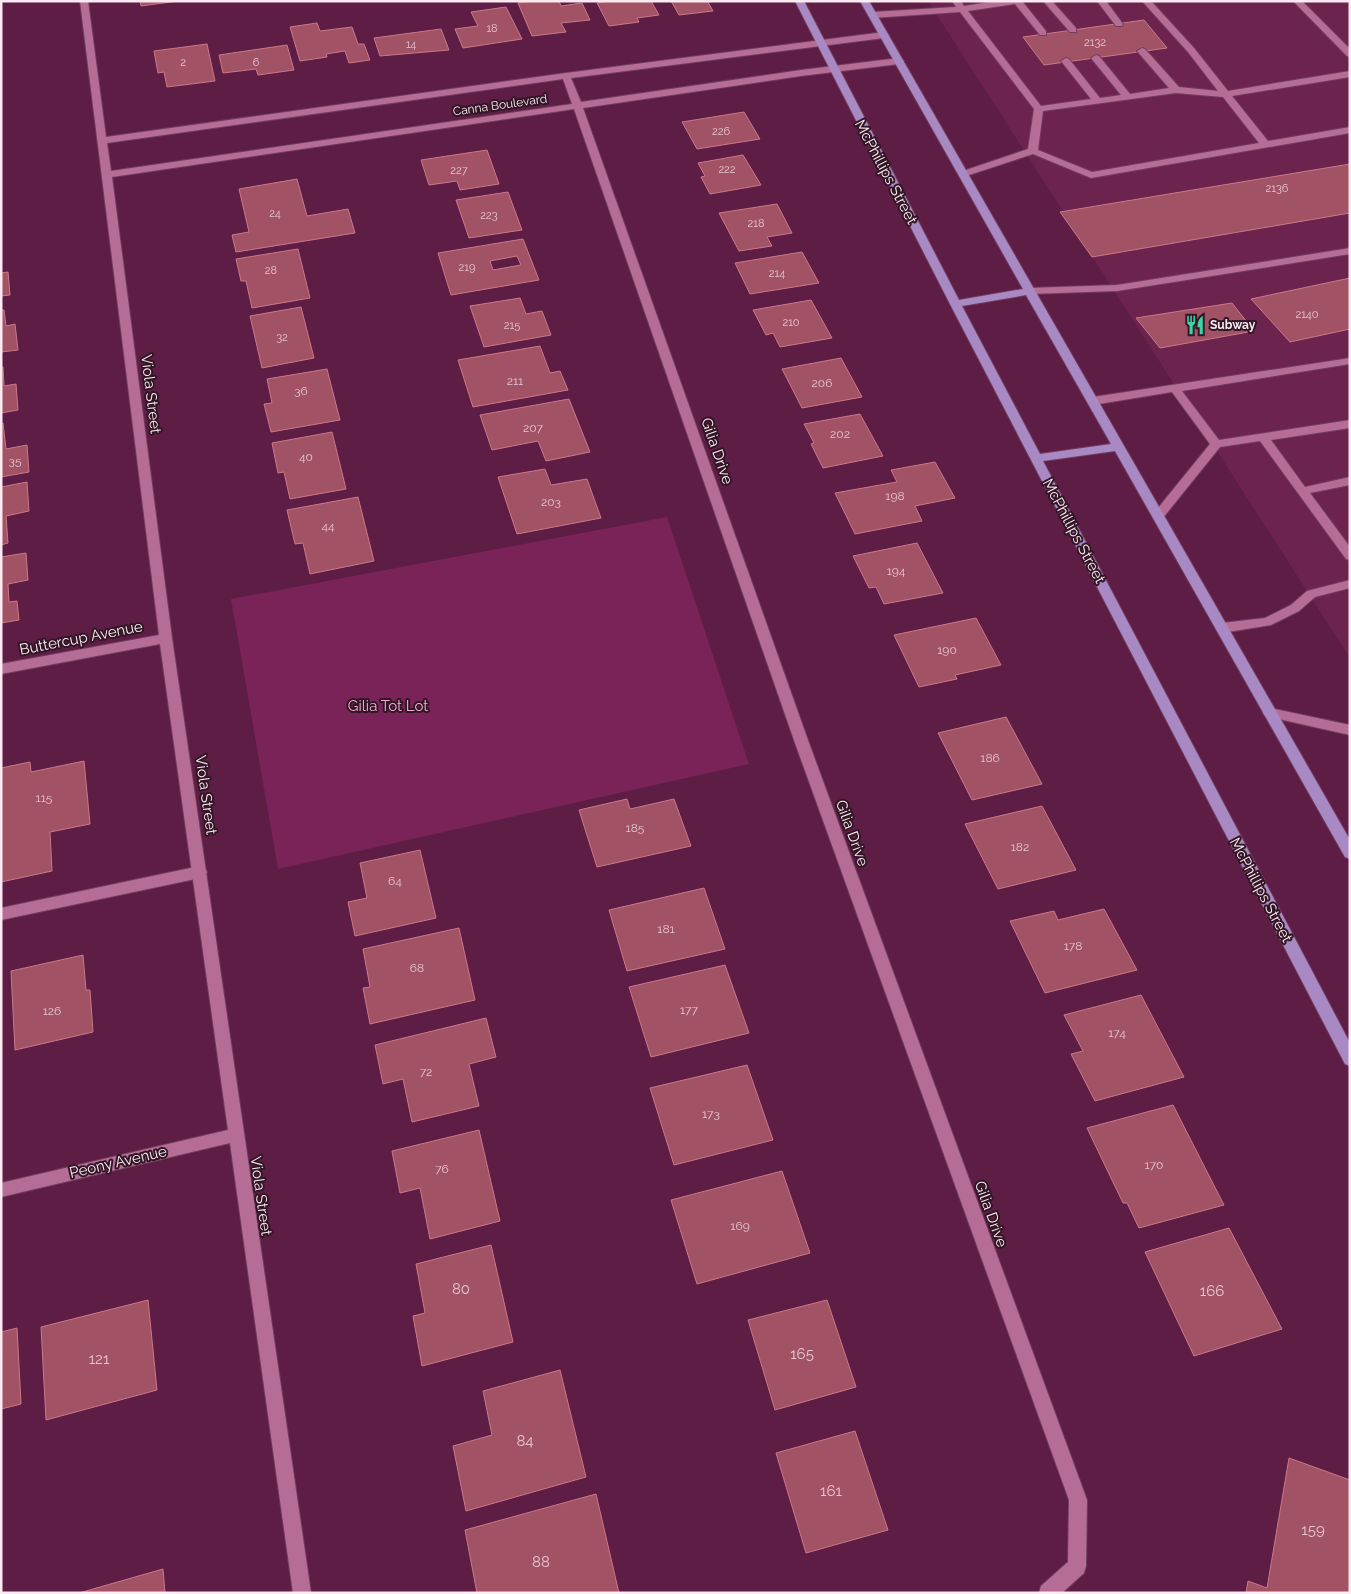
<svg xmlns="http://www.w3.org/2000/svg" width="1351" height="1594" viewBox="0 0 1351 1594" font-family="Raleway,sans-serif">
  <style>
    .built { fill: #6c244f }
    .green { fill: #792358 }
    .building { fill: #a15365; stroke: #cb7889; fill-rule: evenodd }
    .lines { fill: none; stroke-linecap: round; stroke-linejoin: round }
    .service-casing { stroke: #713d5e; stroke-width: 2 }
    .minor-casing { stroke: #713d5e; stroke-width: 2 }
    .primary-casing { stroke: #713d5e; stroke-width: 2 }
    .service { fill: #b66d95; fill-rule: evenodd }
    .minor { fill: #b66d95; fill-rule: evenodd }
    .primary { fill: #a989c3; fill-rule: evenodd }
    .labels { text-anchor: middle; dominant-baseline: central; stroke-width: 4; stroke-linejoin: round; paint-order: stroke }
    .far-number-label { font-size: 11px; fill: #e4c4cf }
    .far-street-label { font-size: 12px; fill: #fbeaf2; stroke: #321626 }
    .far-poi-label { font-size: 12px; font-weight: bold; fill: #fbeaf2; stroke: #321626; text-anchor: start }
    .number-label { font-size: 12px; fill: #e4c4cf }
    .street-label { font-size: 15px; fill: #fbeaf2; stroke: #321626 }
    .park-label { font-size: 15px; fill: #f6add3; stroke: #321626 }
    .near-number-label { font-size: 15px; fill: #e4c4cf }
  </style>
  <rect width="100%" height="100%" fill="#5e1d44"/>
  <polygon class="built" points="928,1 1350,1 1350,658"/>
  <polygon class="green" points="667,517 749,764 278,869 231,599"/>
  <g class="building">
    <polygon points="140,1 178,1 141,6"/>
    <polygon points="529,1 559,1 561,6 582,3 590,20 561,23 566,32 532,36 518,3"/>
    <polygon points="609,1 651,1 659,15 637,18 639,22 609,26 597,3"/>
    <polygon points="671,1 716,1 708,2 713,11 679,15"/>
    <polygon points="506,7 522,39 463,48 455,29 478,26 471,12"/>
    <polygon points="1144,20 1167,48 1044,65 1023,37"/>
    <polygon points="317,23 320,31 352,27 358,44 364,44 370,60 349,63 345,51 326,54 327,57 300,61 290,27"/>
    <polygon points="441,29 449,50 380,56 374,38"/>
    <polygon points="207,44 215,81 167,87 164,72 158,73 154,51"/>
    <polygon points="287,45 294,70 258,75 256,69 223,73 219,55"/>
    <polygon points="744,112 760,139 697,149 682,122"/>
    <polygon points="487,150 499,184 460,190 457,181 429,185 421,160"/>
    <polygon points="743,155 761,185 710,194 701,177 705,176 698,163"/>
    <polygon points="1350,164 1350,213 1092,257 1060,212"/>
    <polygon points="297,179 307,216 348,209 355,233 236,252 232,235 249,232 239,189"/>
    <polygon points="508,192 522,230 469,238 456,200"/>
    <polygon points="777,204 792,233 767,237 772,246 739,251 719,213"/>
    <path d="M523,239l16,41 -88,15 -13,-42zM517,256l4,9 -28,5 -3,-9z"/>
    <polygon points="298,249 310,298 252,308 246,281 241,281 236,259"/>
    <polygon points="802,252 819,283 750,294 735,263"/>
    <polygon points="8,272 10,295 1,296 1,273"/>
    <polygon points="1350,278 1350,329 1290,342 1251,299"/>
    <polygon points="520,298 526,314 542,311 551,335 484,347 470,306"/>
    <polygon points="811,300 832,338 780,347 773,333 766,335 753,310"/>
    <polygon points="1232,303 1254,331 1160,348 1136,318"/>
    <polygon points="301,307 314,358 262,368 250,316"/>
    <polygon points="1,310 4,310 6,326 15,324 18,350 1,352"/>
    <polygon points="540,346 550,373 560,371 568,390 473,407 458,360"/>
    <polygon points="841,358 862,397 802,408 782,369"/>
    <polygon points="1,367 3,367 4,386 16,384 18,410 1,413"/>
    <polygon points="327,369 340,420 271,432 264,404 272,403 267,379"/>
    <polygon points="569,399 590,452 546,461 538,441 492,450 480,415"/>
    <polygon points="860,414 883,456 823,468 811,444 814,443 804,424"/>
    <polygon points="3,423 6,449 27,445 29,472 1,477 1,424"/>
    <polygon points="332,432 346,489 290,499 284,472 278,473 272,443"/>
    <polygon points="935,462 955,498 915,506 922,521 855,534 835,493 897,482 891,470"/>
    <polygon points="545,469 551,485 587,479 601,518 517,534 498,477"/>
    <polygon points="27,482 29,511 6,516 8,543 1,545 1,487"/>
    <polygon points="358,497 374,561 310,574 303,543 295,544 287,510"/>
    <polygon points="917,543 943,593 884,604 876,587 869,588 853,556"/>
    <polygon points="26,553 28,580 8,584 9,602 17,601 19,620 1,623 1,557"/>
    <polygon points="976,618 1001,665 955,675 957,679 919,687 894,635"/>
    <polygon points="1006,717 1042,784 972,800 938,733"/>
    <polygon points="84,761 90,824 50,832 52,871 1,882 1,768 30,762 31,772"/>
    <polygon points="627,799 630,809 674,799 691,846 597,867 579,810"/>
    <polygon points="1042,806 1076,870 998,889 965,824"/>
    <polygon points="420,850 436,918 355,936 348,902 367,898 360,863"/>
    <polygon points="704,888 725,949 627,971 609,910"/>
    <polygon points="1104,909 1137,970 1045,993 1010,921 1054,911 1058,920"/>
    <polygon points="459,928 475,1000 370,1024 363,988 370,987 363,949"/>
    <polygon points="83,955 86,990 90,990 93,1032 15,1050 11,971"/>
    <polygon points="725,965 749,1033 651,1057 629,987"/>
    <polygon points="1141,995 1184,1077 1095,1101 1071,1054 1083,1051 1064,1015"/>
    <polygon points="486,1018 496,1057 469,1064 479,1106 412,1122 403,1079 383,1084 375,1045"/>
    <polygon points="747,1065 773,1140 674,1165 650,1088"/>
    <polygon points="1173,1105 1224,1205 1139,1228 1127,1203 1123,1203 1087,1128"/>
    <polygon points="479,1130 500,1221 430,1239 420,1188 400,1193 392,1151"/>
    <polygon points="782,1171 810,1253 697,1284 671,1200"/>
    <polygon points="1229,1228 1282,1329 1194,1356 1145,1252"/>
    <polygon points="491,1245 513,1342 422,1366 413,1316 425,1313 416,1264"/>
    <polygon points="148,1300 157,1390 46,1420 41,1327"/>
    <polygon points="827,1300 856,1387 775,1410 748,1320"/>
    <polygon points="17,1328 21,1404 1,1409 1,1332"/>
    <polygon points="560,1370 586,1477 466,1511 453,1446 492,1435 483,1391"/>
    <polygon points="855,1431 888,1530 806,1553 776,1453"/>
    <polygon points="1289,1458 1350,1480 1350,1593 1246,1593 1248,1581 1267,1588"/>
    <polygon points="596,1494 619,1593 477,1593 465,1530"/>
    <polygon points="163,1569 165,1593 79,1593"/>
  </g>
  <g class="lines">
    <defs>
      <g id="service">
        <path d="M952,1h9l3,5 31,-5h27l24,30v4h-6l-25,-31 -47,7 73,95 50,-7 -30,-38 5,-3 3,1 31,39 21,-3 -30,-37 5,-3 3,1 31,38 39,-6 -32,-37 5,-3 3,1 34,38 39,4 -30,-39 -46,-51h9l43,47 34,43 122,-20v6l-118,19 36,45 82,-14v6l-259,45 -58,-24 -67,22h-6v-4l68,-23 6,-40 -74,-97 -88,6 -4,-3 4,-3 84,-5zM1176,93l47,4 36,46 -167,29 -54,-22 5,-39z"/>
        <polygon points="1043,1 1052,1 1076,28 1076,32 1070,32"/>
        <polygon points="1097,1 1106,1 1123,24 1122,26 1116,26"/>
        <polygon points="1293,1 1302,1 1350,49 1350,57 1347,56"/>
        <polygon points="1350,248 1350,254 1117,291 1029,294 1024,291 1029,288 1117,285"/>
        <polygon points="1350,358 1350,364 1182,391 1219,440 1350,420 1350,428 1271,440 1305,487 1350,477 1350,485 1310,493 1350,547 1350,560 1346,559 1260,441 1220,447 1162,519 1154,519 1152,516 1154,513 1210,444 1172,392 1093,405 1087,401 1093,397"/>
        <polygon points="1350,580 1350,588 1315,597 1299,611 1271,625 1222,633 1218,631 1216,628 1218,625 1222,623 1265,618 1291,605 1307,591"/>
        <polygon points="1270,708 1350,725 1350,735 1265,716 1263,713 1265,710"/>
        <polygon points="200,866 205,868 207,872 205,876 200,878 1,920 1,908"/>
      </g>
      <path id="minor" d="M80,1h8l18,136 460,-64 318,-41 5,3 -5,3 -313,40 10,24 220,-32 98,-12 5,3 -5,3 -98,12 -218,32 226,635 278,757 -1,66 -2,7 -22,20h-23l2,-7 27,-24 1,-62 -274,-757 -221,-634 -462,68 60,461 139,955h-18l-63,-450 -229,54v-14l227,-53 -68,-486 -159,30v-10l158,-29zM563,79l9,25 -461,67 -4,-28z"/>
      <path id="primary" d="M795,1h9l155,299 64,-11 -163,-288h9l481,839v19l-5,-2 -230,-406 -72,10 307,582v23l-5,-2 -395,-760zM1026,295l85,149 -71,10 -78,-148z"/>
    </defs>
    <use href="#service" class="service-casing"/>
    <use href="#minor" class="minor-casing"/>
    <use href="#primary" class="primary-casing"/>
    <use href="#service" class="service"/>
    <use href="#minor" class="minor"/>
    <use href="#primary" class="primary"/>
  </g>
  <defs>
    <symbol id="restaurant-bare" viewBox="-9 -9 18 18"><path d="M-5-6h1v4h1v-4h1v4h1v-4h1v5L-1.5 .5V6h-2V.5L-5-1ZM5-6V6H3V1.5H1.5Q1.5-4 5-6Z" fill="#3cd4a4" stroke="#321626" stroke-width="2.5" paint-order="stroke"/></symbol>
  </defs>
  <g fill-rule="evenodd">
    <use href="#restaurant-bare" x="1181" y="311" width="28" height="28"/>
  </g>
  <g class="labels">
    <g class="far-number-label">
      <text x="492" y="28">18</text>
      <text x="1095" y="42">2132</text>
      <text x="411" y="44">14</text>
      <text x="183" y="62">2</text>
      <text x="256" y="62">6</text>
      <text x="721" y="131">226</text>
      <text x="727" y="169">222</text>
      <text x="459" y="170">227</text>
      <text x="1277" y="188">2136</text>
      <text x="275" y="213">24</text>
      <text x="489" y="215">223</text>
      <text x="756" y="223">218</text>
      <text x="467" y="267">219</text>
      <text x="271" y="270">28</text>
      <text x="777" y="273">214</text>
      <text x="1307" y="314">2140</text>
      <text x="791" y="322">210</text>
      <text x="512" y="325">215</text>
      <text x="282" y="337">32</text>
    </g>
    <g class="far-street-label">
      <text transform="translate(500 105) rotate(-8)">Canna Boulevard</text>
    </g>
    <g class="far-poi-label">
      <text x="1210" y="325">Subway</text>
    </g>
    <g class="number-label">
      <text x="515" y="381">211</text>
      <text x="822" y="383">206</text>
      <text x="301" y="391">36</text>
      <text x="533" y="428">207</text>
      <text x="840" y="434">202</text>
      <text x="306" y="457">40</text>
      <text x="15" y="461">35</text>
      <text x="895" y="496">198</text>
      <text x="551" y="502">203</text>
      <text x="328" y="526">44</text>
      <text x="896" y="571">194</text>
      <text x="947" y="650">190</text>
      <text x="990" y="758">186</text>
      <text x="44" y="798">115</text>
      <text x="635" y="828">185</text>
      <text x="1020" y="847">182</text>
      <text x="395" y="881">64</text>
      <text x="666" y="929">181</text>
      <text x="1073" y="946">178</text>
      <text x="417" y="968">68</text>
      <text x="689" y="1010">177</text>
      <text x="52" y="1011">126</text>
      <text x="1117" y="1033">174</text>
      <text x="426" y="1072">72</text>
      <text x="711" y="1114">173</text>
      <text x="1154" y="1165">170</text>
      <text x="442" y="1169">76</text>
      <text x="740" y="1226">169</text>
    </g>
    <g class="street-label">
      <text transform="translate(886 172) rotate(62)">McPhillips Street</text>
      <text transform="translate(151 394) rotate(83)">Viola Street</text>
      <text transform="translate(717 451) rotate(71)">Gilia Drive</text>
      <text transform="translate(1074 531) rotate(62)">McPhillips Street</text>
      <text transform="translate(81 638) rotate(-11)">Buttercup Avenue</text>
      <text transform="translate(206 795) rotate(82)">Viola Street</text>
      <text transform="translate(852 833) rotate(70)">Gilia Drive</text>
      <text transform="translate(1261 890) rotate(62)">McPhillips Street</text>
      <text transform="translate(118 1162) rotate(-13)">Peony Avenue</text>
      <text transform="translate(261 1196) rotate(82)">Viola Street</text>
      <text transform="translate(991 1214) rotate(70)">Gilia Drive</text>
    </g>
    <g class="park-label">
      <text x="388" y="706">Gilia Tot Lot</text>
    </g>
    <g class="near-number-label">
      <text x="461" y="1289">80</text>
      <text x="1212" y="1291">166</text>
      <text x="802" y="1354">165</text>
      <text x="99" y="1359">121</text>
      <text x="525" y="1441">84</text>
      <text x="831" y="1491">161</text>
      <text x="1313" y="1530">159</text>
      <text x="541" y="1562">88</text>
    </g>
  </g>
  <rect width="1351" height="1594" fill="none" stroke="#fbeaf2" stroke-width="5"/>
</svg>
